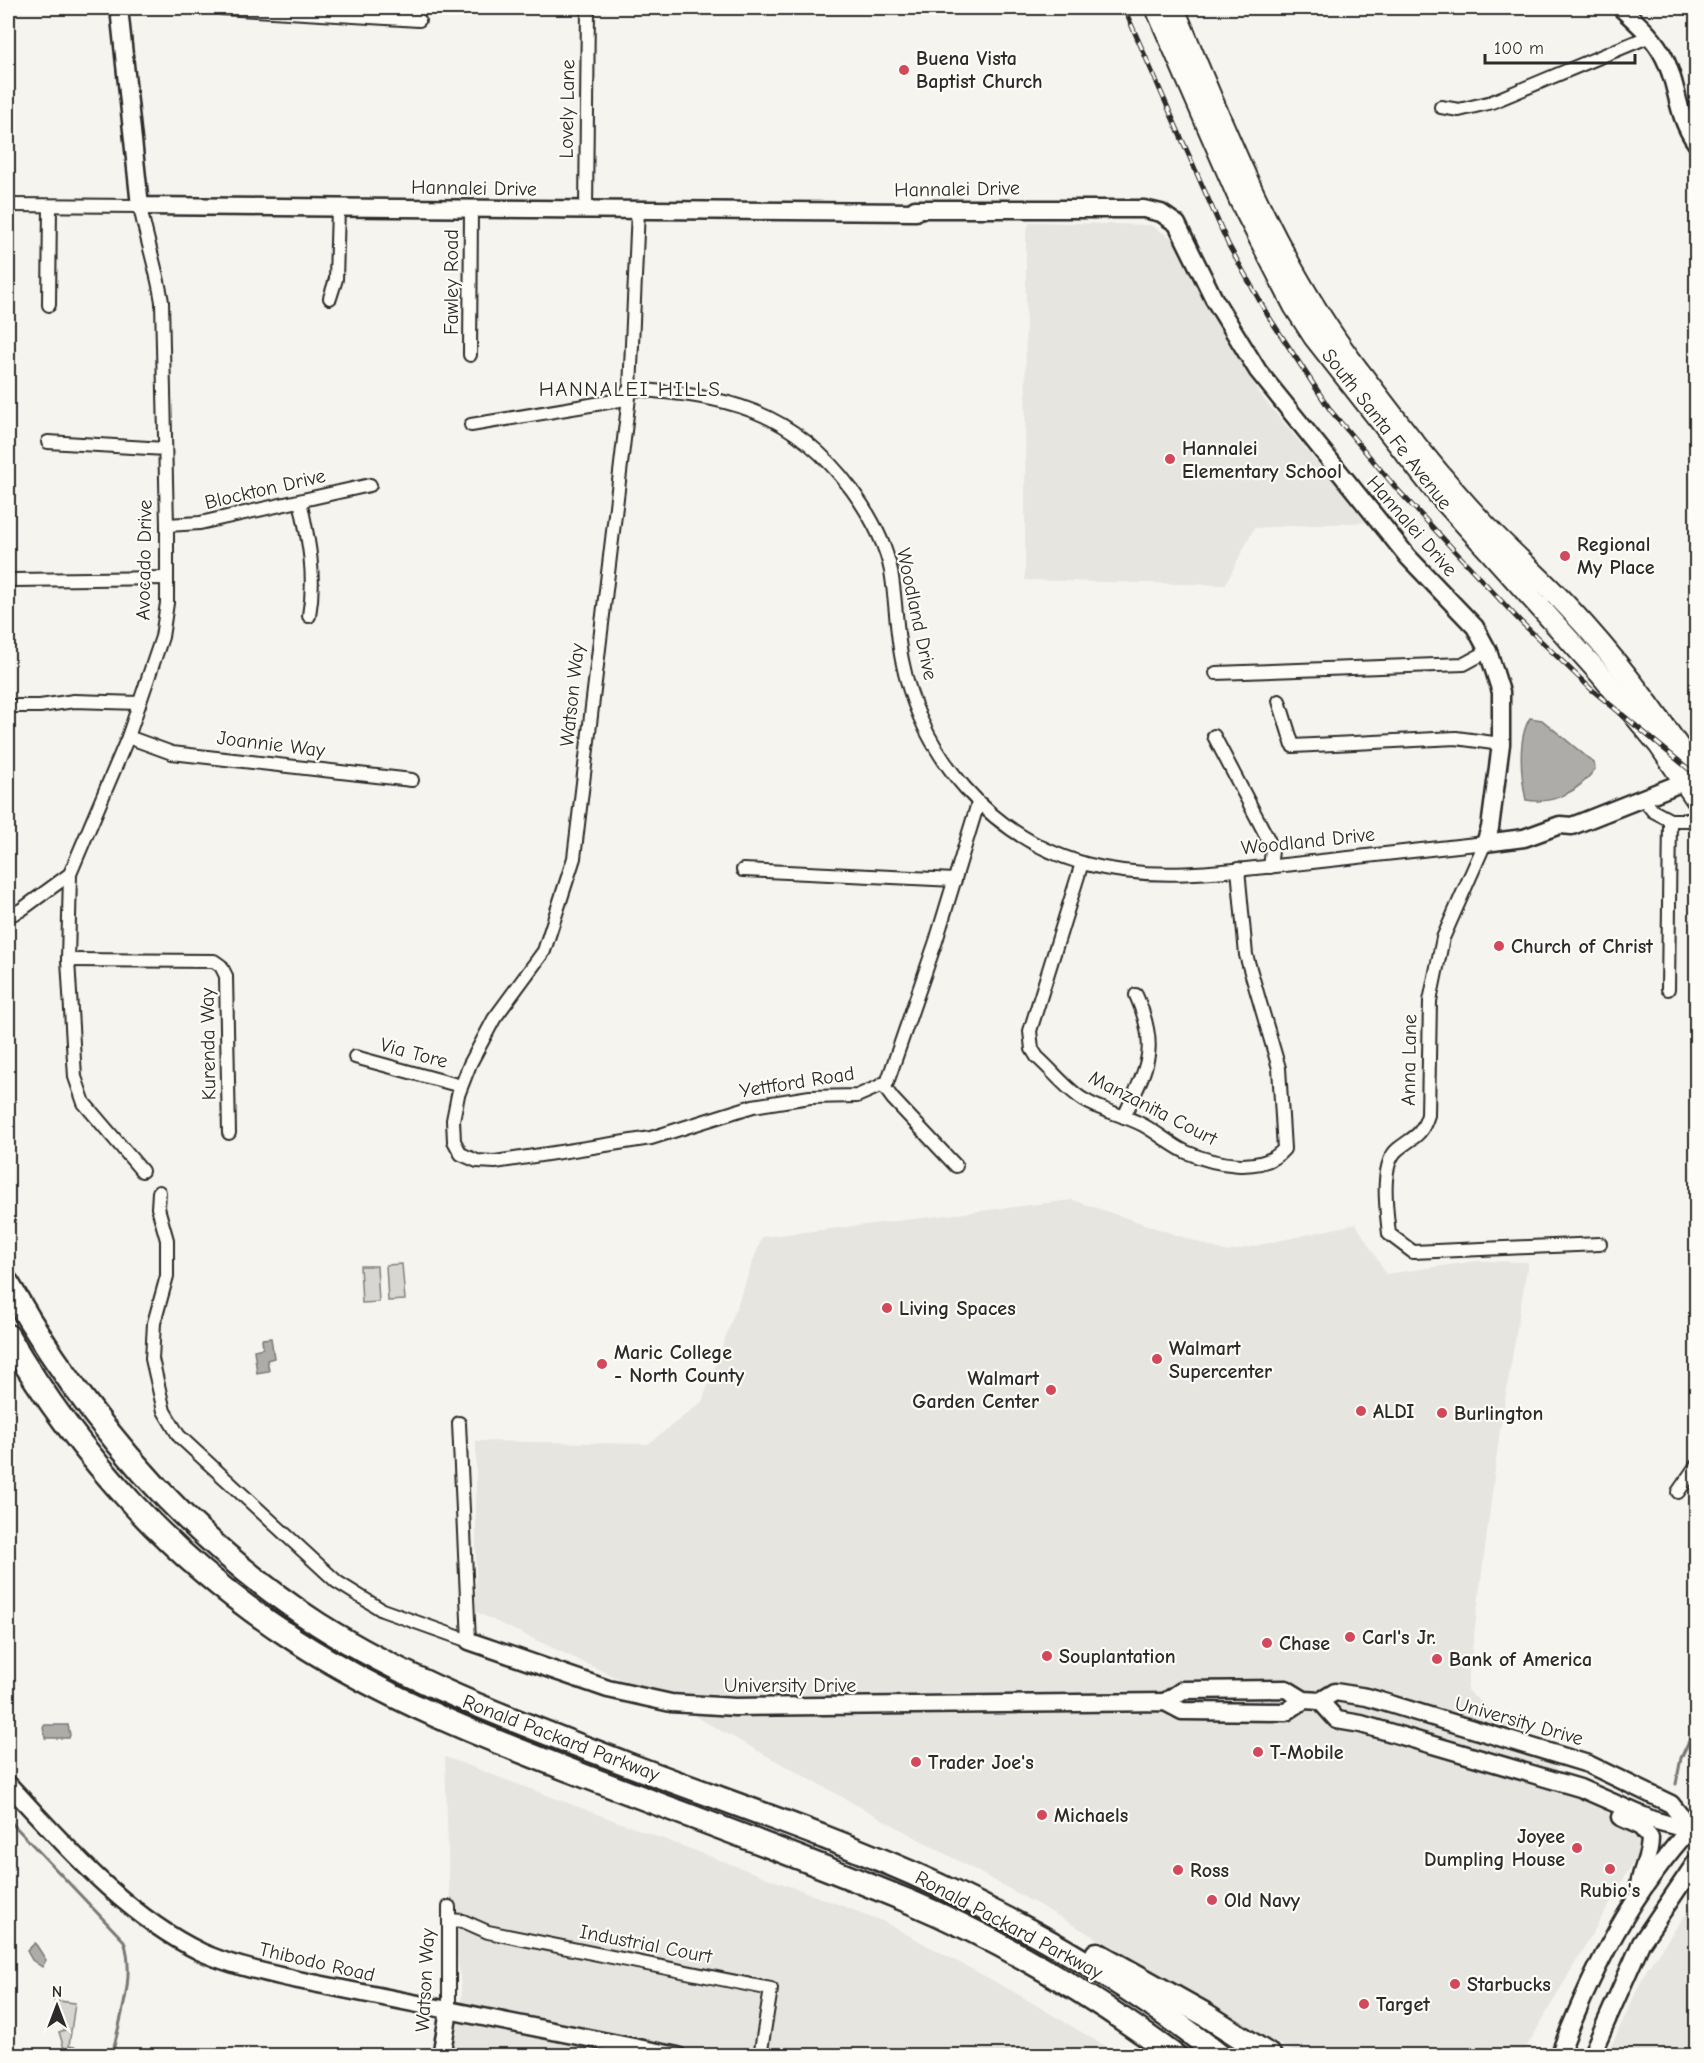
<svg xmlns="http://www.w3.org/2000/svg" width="1704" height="2063" viewBox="0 0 1704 2063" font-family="'Comic Neue',sans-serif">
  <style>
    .built { fill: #e6e5e0 }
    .green { fill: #d7d6d2; stroke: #81807e; stroke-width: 1.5 }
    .water { fill: #adaca9; stroke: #797877; stroke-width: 1.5 }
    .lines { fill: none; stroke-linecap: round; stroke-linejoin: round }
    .stream { stroke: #797877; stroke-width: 3 }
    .street-casing { stroke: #2b2b2b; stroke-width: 16 }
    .secondary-casing { stroke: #2b2b2b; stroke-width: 21 }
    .primary-casing { stroke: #2b2b2b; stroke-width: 24 }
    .highway-casing { stroke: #2b2b2b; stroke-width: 27 }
    .street { stroke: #fdfcf7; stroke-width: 12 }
    .secondary { stroke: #fdfcf7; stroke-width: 16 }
    .primary { stroke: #fdfcf7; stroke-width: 20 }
    .highway { stroke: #fdfcf7; stroke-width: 22 }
    .rail-casing { stroke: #2b2b2b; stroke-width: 5 }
    .rail { stroke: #fdfcf7; stroke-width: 3; stroke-dasharray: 9; stroke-linecap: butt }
    .poi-dot { fill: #d1495b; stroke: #fdfcf7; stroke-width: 2 }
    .labels { text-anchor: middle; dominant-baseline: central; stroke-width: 4.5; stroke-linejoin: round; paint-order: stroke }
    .poi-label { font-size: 20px; font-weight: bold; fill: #2b2b2b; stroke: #fdfcf7; text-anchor: start }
    .street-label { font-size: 20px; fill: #2b2b2b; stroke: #fdfcf7 }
    .neighbourhood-label { font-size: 21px; letter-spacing: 1.5px; fill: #2b2b2b; stroke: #fdfcf7 }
  </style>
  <rect width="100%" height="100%" fill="#f5f4ef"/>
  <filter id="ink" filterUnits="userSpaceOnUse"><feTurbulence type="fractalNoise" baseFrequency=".0167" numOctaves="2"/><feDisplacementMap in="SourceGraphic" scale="12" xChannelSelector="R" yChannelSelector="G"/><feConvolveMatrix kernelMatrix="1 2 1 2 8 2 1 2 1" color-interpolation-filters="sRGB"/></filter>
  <g filter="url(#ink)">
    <g class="built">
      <polygon points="1030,222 1150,225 1177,241 1262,397 1367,522 1254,528 1225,585 1025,580 1026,232"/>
      <polygon points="1073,1200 1227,1252 1356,1224 1386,1274 1477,1261 1528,1262 1500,1430 1467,1690 1644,1844 1522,2055 1303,2055 1270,2040 1053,1913 671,1703 476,1612 476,1441 648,1444 702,1402 762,1237"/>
      <polygon points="445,1757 880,1920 1014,1992 1120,2055 451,2055 462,1995 449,1884"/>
      <polygon points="1696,1900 1696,2055 1607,2055 1647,1969"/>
    </g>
    <g class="green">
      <polygon points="402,1264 405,1300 388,1301 386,1265"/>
      <polygon points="360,1266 377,1266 379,1302 362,1303"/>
      <polygon points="52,1994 60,1995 59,2001 75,2003 69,2046 76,2047 74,2055 66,2055 59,2032 65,2030"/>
    </g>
    <g class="water">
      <path d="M1530,718l12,2 52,43 1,6c-16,22 -41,36 -69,31 -5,-24 -9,-61 4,-82z"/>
      <polygon points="271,1338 274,1358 267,1360 269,1371 257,1373 254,1350 263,1348 262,1339"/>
      <polygon points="45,1725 68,1725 70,1735 69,1738 45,1738 43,1727"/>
      <polygon points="35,1943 46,1960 42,1967 32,1960 27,1951"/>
    </g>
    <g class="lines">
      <g class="stream">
        <polyline points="1676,1784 1681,1758 1696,1726"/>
        <path d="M8,1819l116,122c12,36 -5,79 -12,115"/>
      </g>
      <defs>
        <g id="street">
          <polyline points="222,8 419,20"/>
          <polyline points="1441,107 1459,110 1492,102 1650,36"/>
          <path d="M8,205l132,1c6,33 17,63 22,96l5,223v78l-5,34 -34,100 -58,137 -2,86 7,117 9,26 58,68"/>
          <polyline points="586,210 588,8"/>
          <polyline points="638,210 630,389 574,858 544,951 494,1019 470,1064 458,1095 453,1120 454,1141 461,1154 477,1161 495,1162 651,1138 753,1106 810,1097 857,1096 887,1083 936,941 978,803"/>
          <polyline points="330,298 336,279 338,208"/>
          <polyline points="49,305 50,206"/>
          <polyline points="470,355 471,209"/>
          <path d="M471,425l149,-25 10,-11c96,7 161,19 222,101 16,22 33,52 39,81 5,29 5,60 11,89 19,95 88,178 184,204 67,18 139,7 208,0 64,-7 127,-14 191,-21l-42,95 -13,63 -2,114c-7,22 -14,21 -30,34 -19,15 -11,64 -9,85l24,18 187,-8"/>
          <polyline points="48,442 165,449"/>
          <path d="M300,501c9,40 16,75 9,115"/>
          <polyline points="167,525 200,523 370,485"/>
          <polyline points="14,580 167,578"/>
          <polyline points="1216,673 1464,664 1488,651"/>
          <polyline points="1279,701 1293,746 1456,738 1501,744"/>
          <polyline points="8,706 40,706 74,701 139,703"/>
          <polyline points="1214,736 1268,839 1272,851 1270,867"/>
          <polyline points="128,737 172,753 412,780"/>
          <polyline points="1644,800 1653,811 1670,820"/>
          <path d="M1082,863l-52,168 2,18 5,8c15,13 30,33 47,43 18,11 40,15 59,25 15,8 28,20 43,27 27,12 76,23 98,-3l-5,-81 -33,-113 -8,-86"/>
          <polyline points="743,870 955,880"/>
          <polyline points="8,916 21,910 70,874"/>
          <polyline points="68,960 214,961 221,966 226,976 229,1133"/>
          <polyline points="1668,989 1670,820 1696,820"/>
          <polyline points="355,1057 461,1086"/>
          <polyline points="882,1084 893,1099 956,1166"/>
          <path d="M1124,1117c23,-51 36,-67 12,-122"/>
          <polyline points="159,1192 158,1208 167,1240 167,1276 154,1323 152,1359 164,1411 179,1436 337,1582 382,1610 469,1641 459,1423"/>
          <polyline points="1678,1492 1696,1466"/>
          <polyline points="449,1920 463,1921 488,1932 771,1989 760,2056"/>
          <polyline points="449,2011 449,1907"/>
        </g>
        <g id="secondary">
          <polyline points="119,8 140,206 916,212 915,209 1144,209 1161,213 1177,224 1214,299 1258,371 1408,557 1475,627 1488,651 1501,692 1501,744 1490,828 1485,843 1524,838 1560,825 1572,826 1696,777"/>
          <path d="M1621,8c16,15 33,29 43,49 15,29 11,56 32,86"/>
          <polyline points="469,1641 608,1689 671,1703 735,1707 1165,1702 1182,1711 1286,1712 1304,1700"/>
          <polyline points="1320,1701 1337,1720 1361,1724 1580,1788 1653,1820 1693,1831"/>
          <polyline points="1165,1702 1183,1690 1286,1689 1304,1700 1320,1701 1335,1692 1367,1697 1588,1764 1671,1804 1690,1828"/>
          <path d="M8,1784c57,61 116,131 193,168 29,13 62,20 92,27l385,77"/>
          <path d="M1620,1817l20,9 10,12c0,22 -11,32 -12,56"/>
          <polyline points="441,2056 449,2011"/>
          <path d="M1559,2056c34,-88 73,-165 137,-234"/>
          <polyline points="1591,2056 1641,1943 1696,1862"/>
        </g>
        <g id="primary">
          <polyline points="1156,8 1240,201 1294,306 1314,337 1436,492 1601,675 1659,745 1696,799"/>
          <path d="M1174,8c51,123 101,252 182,359 41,54 84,111 131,160 26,27 55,52 80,79 49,52 91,108 129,167"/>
        </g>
        <g id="highway">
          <path d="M8,1284c78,136 177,253 310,340 96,61 203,99 309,140 103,39 209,74 309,120 100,46 198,103 284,172"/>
          <path d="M8,1336c71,121 168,228 287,304 91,59 190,98 292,137 107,41 215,80 321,124 95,40 184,94 267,155"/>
          <polyline points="1097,1954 1206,2015 1270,2056"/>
        </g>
      </defs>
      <use href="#street" class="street-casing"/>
      <use href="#secondary" class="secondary-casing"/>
      <use href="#primary" class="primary-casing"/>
      <use href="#highway" class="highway-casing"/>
      <use href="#street" class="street"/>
      <use href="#secondary" class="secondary"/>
      <use href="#primary" class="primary"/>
      <use href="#highway" class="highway"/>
      <defs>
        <polyline id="rail" points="1124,8 1228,244 1267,314 1331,411 1396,488 1519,620 1591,689 1696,775"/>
      </defs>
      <use href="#rail" class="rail-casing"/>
      <use href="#rail" class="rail"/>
    </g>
  </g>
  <g class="poi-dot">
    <circle cx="904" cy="70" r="6"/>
    <circle cx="1170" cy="459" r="6"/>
    <circle cx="1565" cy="556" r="6"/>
    <circle cx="1499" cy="946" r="6"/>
    <circle cx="887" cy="1308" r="6"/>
    <circle cx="1157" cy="1359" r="6"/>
    <circle cx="602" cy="1364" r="6"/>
    <circle cx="1051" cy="1390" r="6"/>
    <circle cx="1361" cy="1411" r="6"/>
    <circle cx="1442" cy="1413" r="6"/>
    <circle cx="1350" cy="1637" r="6"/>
    <circle cx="1267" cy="1643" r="6"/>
    <circle cx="1047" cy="1656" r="6"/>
    <circle cx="1437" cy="1659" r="6"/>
    <circle cx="1258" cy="1752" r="6"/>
    <circle cx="916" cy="1762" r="6"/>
    <circle cx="1042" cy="1815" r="6"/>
    <circle cx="1577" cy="1848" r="6"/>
    <circle cx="1610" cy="1869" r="6"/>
    <circle cx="1178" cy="1870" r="6"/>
    <circle cx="1212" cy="1900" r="6"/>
    <circle cx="1455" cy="1984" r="6"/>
    <circle cx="1364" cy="2004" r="6"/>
  </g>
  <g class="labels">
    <g class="poi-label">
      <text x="916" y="58">Buena Vista<tspan x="916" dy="23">Baptist Church</tspan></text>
      <text x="1182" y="448">Hannalei<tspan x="1182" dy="23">Elementary School</tspan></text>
      <text x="1577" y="544">Regional<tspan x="1577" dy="23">My Place</tspan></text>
      <text x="1511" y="946">Church of Christ</text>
      <text x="899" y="1308">Living Spaces</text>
      <text x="1169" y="1348">Walmart<tspan x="1169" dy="23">Supercenter</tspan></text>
      <text x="614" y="1352">Maric College<tspan x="614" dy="23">- North County</tspan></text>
      <text x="1039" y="1378" text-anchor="end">Walmart<tspan x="1039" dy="23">Garden Center</tspan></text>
      <text x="1373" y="1411">ALDI</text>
      <text x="1454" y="1413">Burlington</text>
      <text x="1362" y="1637">Carl's Jr.</text>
      <text x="1279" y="1643">Chase</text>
      <text x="1059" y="1656">Souplantation</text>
      <text x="1449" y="1659">Bank of America</text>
      <text x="1270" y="1752">T-Mobile</text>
      <text x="928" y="1762">Trader Joe's</text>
      <text x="1054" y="1815">Michaels</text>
      <text x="1565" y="1836" text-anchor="end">Joyee<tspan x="1565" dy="23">Dumpling House</tspan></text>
      <text x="1190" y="1870">Ross</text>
      <text x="1610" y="1890" text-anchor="middle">Rubio's</text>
      <text x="1224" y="1900">Old Navy</text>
      <text x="1467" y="1984">Starbucks</text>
      <text x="1376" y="2004">Target</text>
    </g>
    <g class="street-label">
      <text transform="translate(567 109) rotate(-89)">Lovely Lane</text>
      <text transform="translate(474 188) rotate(1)">Hannalei Drive</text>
      <text transform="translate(957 189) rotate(-1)">Hannalei Drive</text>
      <text transform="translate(451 282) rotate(-90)">Fawley Road</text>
      <text transform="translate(1387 429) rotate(52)">South Santa Fe Avenue</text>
      <text transform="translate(265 489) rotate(-13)">Blockton Drive</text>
      <text transform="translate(1412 526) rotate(49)">Hannalei Drive</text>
      <text transform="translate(144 560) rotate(-89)">Avocado Drive</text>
      <text transform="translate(917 614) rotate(78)">Woodland Drive</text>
      <text transform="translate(572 695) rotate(-84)">Watson Way</text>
      <text transform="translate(271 744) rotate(7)">Joannie Way</text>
      <text transform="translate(1308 841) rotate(-6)">Woodland Drive</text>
      <text transform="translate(208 1044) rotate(-91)">Kurenda Way</text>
      <text transform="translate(414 1053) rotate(15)">Via Tore</text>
      <text transform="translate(1409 1060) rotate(-89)">Anna Lane</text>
      <text transform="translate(797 1082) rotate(-9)">Yettford Road</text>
      <text transform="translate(1153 1108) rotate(27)">Manzanita Court</text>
      <text x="790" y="1685">University Drive</text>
      <text transform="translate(1519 1721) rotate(16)">University Drive</text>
      <text transform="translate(561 1738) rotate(21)">Ronald Packard Parkway</text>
      <text transform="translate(1009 1925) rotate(28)">Ronald Packard Parkway</text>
      <text transform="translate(646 1944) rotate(11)">Industrial Court</text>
      <text transform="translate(317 1962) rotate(13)">Thibodo Road</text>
      <text transform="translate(425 1980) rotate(-87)">Watson Way</text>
    </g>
    <g class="neighbourhood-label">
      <text x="630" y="389">HANNALEI HILLS</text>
    </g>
  </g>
  <rect width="1704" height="2063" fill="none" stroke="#fdfcf7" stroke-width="30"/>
  <rect x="15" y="15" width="1674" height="2033" fill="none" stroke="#2b2b2b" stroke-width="2" filter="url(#ink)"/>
  <g transform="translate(57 2006)" stroke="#fdfcf7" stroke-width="4.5" paint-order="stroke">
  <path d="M0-4.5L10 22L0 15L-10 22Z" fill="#2b2b2b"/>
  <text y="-9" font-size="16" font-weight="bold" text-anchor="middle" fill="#2b2b2b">N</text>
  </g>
  <path d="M1485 54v9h150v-9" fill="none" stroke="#2b2b2b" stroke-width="3"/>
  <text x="1494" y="54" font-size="18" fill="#2b2b2b" stroke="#fdfcf7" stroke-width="4.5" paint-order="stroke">100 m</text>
</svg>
